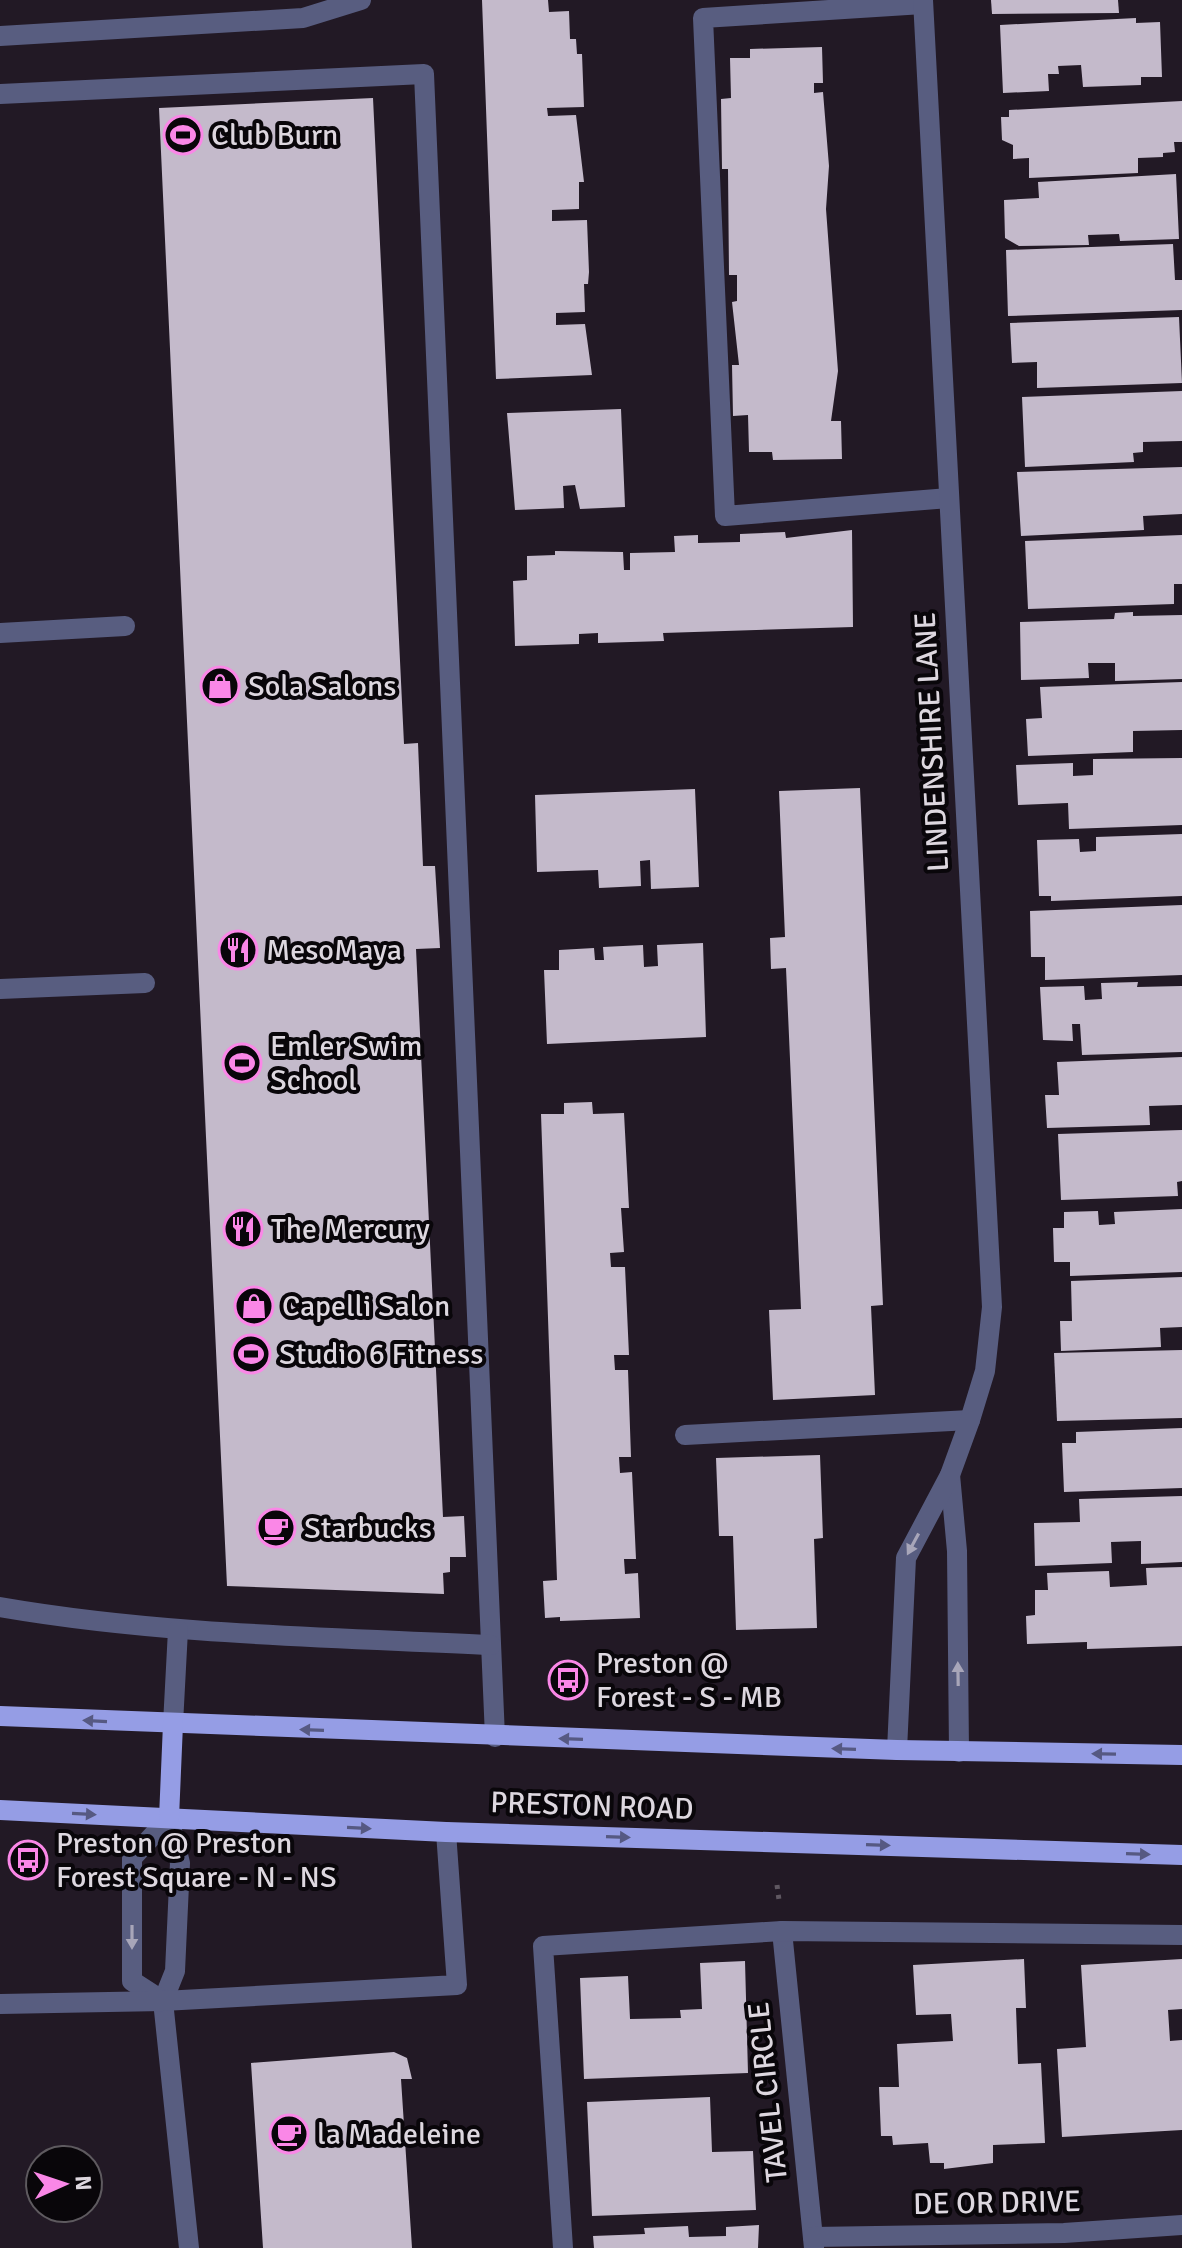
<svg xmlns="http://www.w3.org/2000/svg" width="1182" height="2248" viewBox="0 0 1182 2248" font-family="Signika,sans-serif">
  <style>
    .building { fill: #c4bacb }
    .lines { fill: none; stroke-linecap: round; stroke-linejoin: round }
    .path { stroke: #5f5761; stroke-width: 5; stroke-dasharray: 4 6; stroke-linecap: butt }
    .minor { stroke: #585d80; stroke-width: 20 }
    .major { stroke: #959de5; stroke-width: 20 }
    .oneway { fill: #a8a6b9 }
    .oneway2 { fill: #565982 }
    .labels { text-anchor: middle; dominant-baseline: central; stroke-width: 8; stroke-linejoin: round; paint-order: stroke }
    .poi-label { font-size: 30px; fill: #ddd7df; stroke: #09060a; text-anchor: start }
    .street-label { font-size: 30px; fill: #ddd7df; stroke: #09060a }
  </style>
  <rect width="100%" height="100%" fill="#221925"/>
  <g class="building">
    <polygon points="482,0 548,0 549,12 569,11 570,39 576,39 577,54 582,54 584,107 547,108 548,116 576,115 584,182 579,182 579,209 552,210 552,221 587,220 589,272 588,284 584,284 585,312 556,313 556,325 585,324 592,375 496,379"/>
    <polygon points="991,0 1118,0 1119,13 992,14"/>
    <polygon points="1136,18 1136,23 1160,22 1162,77 1141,77 1141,85 1083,87 1081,65 1058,66 1059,74 1048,74 1049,91 1003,93 1000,25"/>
    <polygon points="822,47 823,83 814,83 814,93 823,92 829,166 826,209 838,371 831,421 841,421 842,459 773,460 772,452 749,452 748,415 733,416 732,365 739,365 732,302 737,301 737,275 729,275 728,169 722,169 721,99 731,98 730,58 750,58 750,49"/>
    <polygon points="373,98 404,744 418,743 423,866 435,866 440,948 416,949 443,1517 464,1516 466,1557 450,1557 450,1572 443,1573 444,1594 227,1586 206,1137 159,108"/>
    <polygon points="1182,101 1182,142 1174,142 1175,152 1163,153 1163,157 1138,158 1138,173 1029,178 1029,158 1013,159 1013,145 1002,140 1001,117 1009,117 1009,110"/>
    <polygon points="1176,174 1179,239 1120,241 1119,234 1088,235 1089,245 1019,246 1005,238 1004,200 1039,198 1038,182"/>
    <polygon points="1173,244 1175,280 1182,280 1182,310 1008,316 1006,250"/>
    <polygon points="1179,317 1182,383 1037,388 1037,362 1012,363 1010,323"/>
    <polygon points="1182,391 1182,441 1143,442 1143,452 1133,453 1134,462 1025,467 1022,397"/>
    <polygon points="621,409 625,507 580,509 575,485 563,486 564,508 515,510 507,413"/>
    <polygon points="1182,467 1182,514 1143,516 1144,530 1021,536 1017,472"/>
    <polygon points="852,530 853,627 663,633 664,641 598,643 598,633 579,634 579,644 515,646 513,581 527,580 527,556 555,555 555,551 623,552 624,570 630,570 630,553 675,552 674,536 698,535 698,543 740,542 740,534 785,532 786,538"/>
    <polygon points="1182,535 1182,584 1174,584 1174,604 1028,609 1025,541"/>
    <polygon points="1133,612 1133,616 1182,615 1182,679 1115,681 1115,663 1088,663 1089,678 1021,680 1020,622 1114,619 1115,613"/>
    <polygon points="1182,682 1182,730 1133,731 1133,752 1028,756 1026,719 1042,718 1040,687"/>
    <polygon points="1182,758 1182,825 1069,829 1068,803 1018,805 1016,765 1073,763 1073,776 1093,775 1093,759"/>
    <polygon points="860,788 883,1305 871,1306 875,1395 773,1400 769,1310 801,1309 786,968 771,969 770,938 785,937 779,791"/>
    <polygon points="695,789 699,887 651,889 650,860 640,861 641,886 599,888 598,870 537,872 535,795"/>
    <polygon points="1182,834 1182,896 1051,901 1051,896 1039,896 1037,840 1079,839 1080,852 1096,851 1096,837"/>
    <polygon points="1182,905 1182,975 1045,980 1045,957 1031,957 1030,911"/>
    <polygon points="703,943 706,1037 547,1044 544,970 559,970 559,950 594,948 595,960 604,960 603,947 643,945 644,967 658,966 657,945"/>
    <polygon points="1138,982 1137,987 1182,986 1182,1052 1082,1055 1080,1024 1072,1024 1073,1041 1043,1040 1040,987 1084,986 1085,1000 1102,999 1101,983"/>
    <polygon points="1182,1057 1182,1105 1149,1106 1150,1125 1047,1128 1045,1095 1059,1095 1057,1062"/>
    <polygon points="592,1102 593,1114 624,1113 629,1208 621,1208 624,1252 610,1253 611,1267 625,1267 629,1355 614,1355 615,1370 628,1370 631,1457 619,1457 620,1473 632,1472 636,1559 624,1559 625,1574 638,1573 640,1618 560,1621 560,1617 545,1618 543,1581 557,1580 541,1114 564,1114 564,1103"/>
    <polygon points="1182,1130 1182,1181 1177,1182 1178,1196 1061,1200 1058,1134"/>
    <polygon points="1182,1209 1182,1272 1070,1276 1070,1262 1054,1262 1053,1228 1064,1228 1064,1212 1098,1211 1099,1225 1115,1224 1114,1212"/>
    <polygon points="1182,1277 1182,1327 1160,1328 1161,1347 1061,1351 1060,1321 1072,1321 1071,1281"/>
    <polygon points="1182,1350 1182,1418 1057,1421 1054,1353"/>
    <polygon points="1182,1428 1182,1488 1064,1492 1062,1443 1076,1443 1076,1432"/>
    <polygon points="820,1455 823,1538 814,1539 817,1628 736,1630 733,1536 719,1536 716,1458"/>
    <polygon points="1182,1496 1182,1562 1141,1564 1141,1541 1111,1542 1112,1563 1035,1566 1034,1523 1080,1522 1079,1499"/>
    <polygon points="1182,1567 1182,1646 1087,1649 1087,1642 1027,1644 1026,1616 1035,1615 1035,1590 1048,1590 1047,1573 1109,1571 1110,1587 1147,1585 1146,1568"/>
    <polygon points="1024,1959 1026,2008 1016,2008 1018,2064 1041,2063 1045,2143 993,2145 993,2163 944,2169 944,2163 930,2163 928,2143 893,2145 892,2136 881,2136 879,2087 899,2087 897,2044 953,2041 951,2014 916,2015 913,1965"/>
    <polygon points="1182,1959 1182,2009 1168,2010 1170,2041 1182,2040 1182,2130 1062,2137 1057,2049 1086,2047 1081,1965"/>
    <polygon points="745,1961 748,2073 584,2079 580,1978 628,1976 630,2019 681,2018 680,2010 702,2009 700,1963"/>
    <polygon points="394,2052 407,2058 412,2079 401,2079 412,2248 263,2248 251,2063"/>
    <polygon points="710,2097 712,2152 753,2151 756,2210 592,2216 587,2102"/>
    <polygon points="759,2225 758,2248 594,2248 593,2236 645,2234 644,2228 688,2226 689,2237 726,2236 726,2227"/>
  </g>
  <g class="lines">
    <polyline class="path" points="777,1885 779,1900"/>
    <g class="minor">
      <polyline points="923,4 703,18 725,516 949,498"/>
      <polyline points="0,36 303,18 361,0"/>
      <polyline points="0,94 424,74 495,1737"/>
      <polyline points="0,633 125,626"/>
      <polyline points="0,989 145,983"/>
      <polyline points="685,1435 970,1420"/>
      <polyline points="950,1475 957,1551 959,1752"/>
      <path d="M0,1607c162,28 327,30 491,38"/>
      <polyline points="173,1724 178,1630"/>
      <polyline points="897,1750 906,1558 950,1475 970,1420 985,1371 992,1307 923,0"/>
      <polyline points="169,1818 180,1863 175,1971 163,2001 189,2248"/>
      <polyline points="782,1931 814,2248"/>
      <polyline points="163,2001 132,1981 132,1858 169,1818"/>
      <polyline points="0,2004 163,2001 457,1985 446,1832"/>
      <polyline points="813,2237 1064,2233 1182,2225"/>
      <polyline points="563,2248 543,1946 782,1931 1182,1935"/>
    </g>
    <g class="major">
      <polyline points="0,1716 897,1750 1182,1755"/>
      <polyline points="0,1810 446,1832 1182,1855"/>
      <polyline points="169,1818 173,1724"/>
    </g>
  </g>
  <defs><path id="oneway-solid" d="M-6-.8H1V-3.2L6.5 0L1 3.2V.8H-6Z" transform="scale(2)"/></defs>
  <g class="oneway">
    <use href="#oneway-solid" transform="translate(913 1544) rotate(118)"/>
    <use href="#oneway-solid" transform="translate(958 1674) rotate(-91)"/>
    <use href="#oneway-solid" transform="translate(132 1937) rotate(90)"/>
  </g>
  <g class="oneway2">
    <use href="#oneway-solid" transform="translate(95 1721) rotate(-177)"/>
    <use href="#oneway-solid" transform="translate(312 1730) rotate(-178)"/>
    <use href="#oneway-solid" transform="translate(571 1739) rotate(-178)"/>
    <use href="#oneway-solid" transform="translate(844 1749) rotate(-178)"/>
    <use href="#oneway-solid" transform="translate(1104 1754) rotate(-179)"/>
    <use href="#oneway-solid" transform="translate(84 1814) rotate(3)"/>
    <use href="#oneway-solid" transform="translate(359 1828) rotate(3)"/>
    <use href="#oneway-solid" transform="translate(618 1837) rotate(2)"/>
    <use href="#oneway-solid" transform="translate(878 1845) rotate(2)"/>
    <use href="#oneway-solid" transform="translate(1138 1854) rotate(2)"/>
  </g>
  <defs>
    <symbol id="stadium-ring" viewBox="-11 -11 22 22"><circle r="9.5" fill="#09060a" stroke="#fa87e7" stroke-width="1.5"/><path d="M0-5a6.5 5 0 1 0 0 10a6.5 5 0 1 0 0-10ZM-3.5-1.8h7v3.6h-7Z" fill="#fa87e7"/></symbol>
    <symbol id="shop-ring" viewBox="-11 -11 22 22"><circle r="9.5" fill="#09060a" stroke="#fa87e7" stroke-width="1.5"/><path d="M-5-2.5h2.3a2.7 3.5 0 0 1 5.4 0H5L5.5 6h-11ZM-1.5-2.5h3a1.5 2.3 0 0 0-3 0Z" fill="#fa87e7"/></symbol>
    <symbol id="restaurant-ring" viewBox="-11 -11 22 22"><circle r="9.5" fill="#09060a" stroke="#fa87e7" stroke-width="1.5"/><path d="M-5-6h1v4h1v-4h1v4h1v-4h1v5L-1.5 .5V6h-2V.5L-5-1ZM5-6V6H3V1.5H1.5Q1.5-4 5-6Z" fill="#fa87e7"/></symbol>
    <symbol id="cafe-ring" viewBox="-11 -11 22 22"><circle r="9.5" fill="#09060a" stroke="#fa87e7" stroke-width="1.5"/><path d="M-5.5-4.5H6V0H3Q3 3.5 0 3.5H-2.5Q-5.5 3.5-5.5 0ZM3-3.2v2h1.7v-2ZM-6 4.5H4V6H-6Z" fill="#fa87e7"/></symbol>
    <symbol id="bus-ring" viewBox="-11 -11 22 22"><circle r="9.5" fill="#09060a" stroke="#fa87e7" stroke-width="1.5"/><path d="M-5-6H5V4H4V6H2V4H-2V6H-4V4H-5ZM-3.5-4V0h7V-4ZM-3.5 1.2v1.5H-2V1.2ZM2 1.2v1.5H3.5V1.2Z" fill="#fa87e7"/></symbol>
  </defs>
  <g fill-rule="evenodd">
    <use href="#stadium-ring" x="161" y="113" width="44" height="44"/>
    <use href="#shop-ring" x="198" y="664" width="44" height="44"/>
    <use href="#restaurant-ring" x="216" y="928" width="44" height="44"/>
    <use href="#stadium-ring" x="220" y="1041" width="44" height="44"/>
    <use href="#restaurant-ring" x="221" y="1207" width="44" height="44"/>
    <use href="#shop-ring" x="232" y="1284" width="44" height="44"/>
    <use href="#stadium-ring" x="229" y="1332" width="44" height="44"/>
    <use href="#cafe-ring" x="254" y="1506" width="44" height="44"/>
    <use href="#bus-ring" x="546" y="1658" width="44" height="44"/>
    <use href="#bus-ring" x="6" y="1838" width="44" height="44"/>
    <use href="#cafe-ring" x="267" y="2112" width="44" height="44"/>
  </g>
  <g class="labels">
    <g class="poi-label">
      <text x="211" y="135">Club Burn</text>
      <text x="248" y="686">Sola Salons</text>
      <text x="266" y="950">MesoMaya</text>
      <text x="270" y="1046">Emler Swim<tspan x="270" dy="34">School</tspan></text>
      <text x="271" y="1229">The Mercury</text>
      <text x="282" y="1306">Capelli Salon</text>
      <text x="279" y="1354">Studio 6 Fitness</text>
      <text x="304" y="1528">Starbucks</text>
      <text x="596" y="1663">Preston @<tspan x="596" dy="34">Forest - S - MB</tspan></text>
      <text x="56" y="1843">Preston @ Preston<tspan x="56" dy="34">Forest Square - N - NS</tspan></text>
      <text x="317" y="2134">la Madeleine</text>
    </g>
    <g class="street-label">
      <text transform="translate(932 742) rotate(-93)">LINDENSHIRE LANE</text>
      <text transform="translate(592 1806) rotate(2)">PRESTON ROAD</text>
      <text transform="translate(768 2092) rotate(-96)">TAVEL CIRCLE</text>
      <text transform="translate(997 2203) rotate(-1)">DE OR DRIVE</text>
    </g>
  </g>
  <g transform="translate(64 2184) rotate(87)"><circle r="38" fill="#09060a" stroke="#5e5a5f" stroke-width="2"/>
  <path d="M0-6L14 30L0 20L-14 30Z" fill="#fa87e7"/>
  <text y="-12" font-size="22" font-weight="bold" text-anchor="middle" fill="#ddd7df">N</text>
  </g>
</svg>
